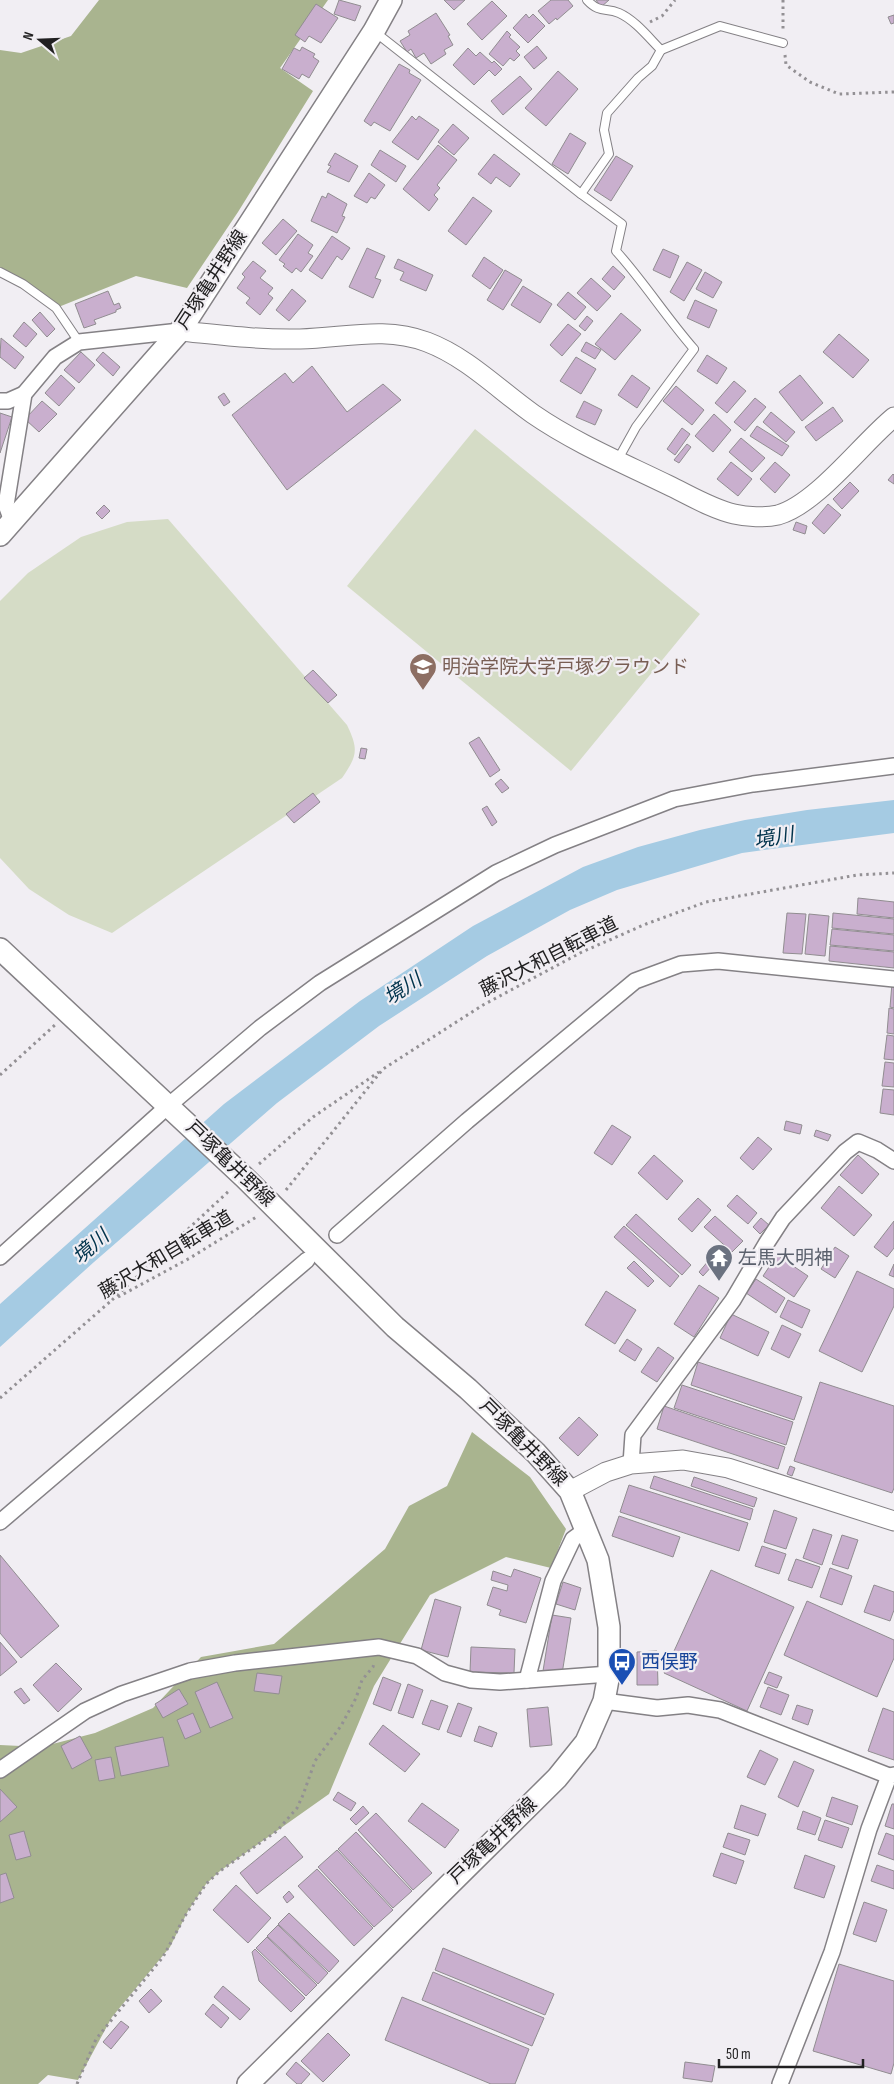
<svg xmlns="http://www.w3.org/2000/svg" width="894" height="2084" viewBox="0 0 894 2084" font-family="'Sofia Sans Condensed','Noto Sans JP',sans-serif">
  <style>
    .green { fill: #d5dcc6 }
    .forest { fill: #a9b48f }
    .water { fill: #a5cbe3 }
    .building { fill: #c9afce; stroke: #918d91 }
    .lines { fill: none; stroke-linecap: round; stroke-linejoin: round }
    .service-casing { stroke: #848185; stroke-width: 10 }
    .minor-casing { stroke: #848185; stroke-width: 18 }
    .tertiary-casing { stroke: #848185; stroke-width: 21 }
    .secondary-casing { stroke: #848185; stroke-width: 24 }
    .path { stroke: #939094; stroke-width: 3; stroke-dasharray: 2.5 4; stroke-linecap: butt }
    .service { stroke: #fff; stroke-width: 8 }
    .minor { stroke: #fff; stroke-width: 15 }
    .tertiary { stroke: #fff; stroke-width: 19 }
    .secondary { stroke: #fff; stroke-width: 21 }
    .labels { text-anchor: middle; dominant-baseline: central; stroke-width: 4.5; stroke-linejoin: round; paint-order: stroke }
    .street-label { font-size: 19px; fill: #212021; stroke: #f1eef3 }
    .education-label { font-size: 19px; fill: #785e54; stroke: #f1eef3; text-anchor: start }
    .worship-label { font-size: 19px; fill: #5b616d; stroke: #f1eef3; text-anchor: start }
    .transit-label { font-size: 19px; fill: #164399; stroke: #f1eef3; text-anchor: start }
    .water-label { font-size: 20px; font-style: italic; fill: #00334c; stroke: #f1eef3 }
  </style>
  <rect width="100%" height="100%" fill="#f1eef3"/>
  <g class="green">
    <polygon points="475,429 700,614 571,771 347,586"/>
    <path d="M168,519l179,206c12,25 10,31 -5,53l-230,155 -43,-18 -40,-26 -29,-31v-257l28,-28 53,-36 46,-15z"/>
  </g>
  <g class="forest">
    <polygon points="99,0 328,0 280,68 313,91 238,212 187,288 136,276 56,308 0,272 0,50 21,53 71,36"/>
    <polygon points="472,1432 530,1477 566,1529 551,1568 506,1557 430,1595 374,1686 329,1794 220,1871 206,1884 188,1911 170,1947 112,2017 78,2080 48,2075 38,2084 0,2084 0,1745 41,1747 95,1733 153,1708 201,1657 274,1644 385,1549 409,1506 447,1486"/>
  </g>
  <polygon class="water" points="894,800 894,833 742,853 617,890 570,910 487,956 379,1026 277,1103 94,1262 0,1347 0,1304 224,1104 360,1001 473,926 583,867 638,847 700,830 745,820 807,810"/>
  <g class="building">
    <polygon points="339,0 361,6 355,21 334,14"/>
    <polygon points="444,0 465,0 454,10"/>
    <polygon points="551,0 568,0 573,6 557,20 556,18 549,24 538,11"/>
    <polygon points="596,0 609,0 601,7"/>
    <polygon points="492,1 507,16 482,40 467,24"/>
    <polygon points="316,4 338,18 321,43 309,36 305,42 295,35"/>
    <polygon points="436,13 450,35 448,36 453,45 444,50 446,54 431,64 424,53 416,58 411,49 407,52 400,41 410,35 408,31"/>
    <polygon points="526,14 529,18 533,14 545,26 528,43 513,28"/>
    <polygon points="894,15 894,23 891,24 888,17"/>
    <polygon points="507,31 511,35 509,37 520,47 516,51 520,55 514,61 510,58 503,66 489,54"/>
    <polygon points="537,46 547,58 534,69 524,57"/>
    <polygon points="302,47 315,54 313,57 319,61 309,78 302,74 299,79 282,69 294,48 300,51"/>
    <polygon points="468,48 476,56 480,52 492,63 494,61 502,69 495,76 489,70 474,85 453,65"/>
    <polygon points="399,64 410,70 409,73 421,80 390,131 374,122 371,126 364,121"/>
    <polygon points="558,71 578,89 546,126 525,108"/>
    <polygon points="520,76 532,89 503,115 491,101"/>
    <polygon points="412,116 416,120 419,116 439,130 418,160 392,142"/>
    <polygon points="453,124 469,138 454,155 438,142"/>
    <polygon points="570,133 586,143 568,174 552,164"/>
    <polygon points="438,145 457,160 437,185 440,188 434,195 438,199 429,211 403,189"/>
    <polygon points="380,150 406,166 396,182 371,165"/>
    <polygon points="335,153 358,166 349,182 327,172 331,166 328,165"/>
    <polygon points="494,154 520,174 510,187 496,177 491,184 478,174"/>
    <polygon points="616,156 633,166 611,201 594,190"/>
    <polygon points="369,173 385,185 375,199 371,197 367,203 354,196"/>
    <polygon points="328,193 347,204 342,216 345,217 337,233 311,221 322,196 326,198"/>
    <polygon points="473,197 492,211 466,245 448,231"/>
    <polygon points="283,219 297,231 276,255 262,243"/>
    <polygon points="298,234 313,245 308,253 313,256 301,272 296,268 292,273 283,266 285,264 279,260"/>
    <polygon points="332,236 350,248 342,260 337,256 322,279 309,270"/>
    <polygon points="367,248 385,256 375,278 381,280 373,298 349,287"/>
    <polygon points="663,249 679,256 670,278 653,270"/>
    <polygon points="484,257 503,270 490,289 472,276"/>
    <polygon points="398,259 433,275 426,291 400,280 404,272 394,268"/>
    <polygon points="253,261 266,271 260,278 273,288 268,294 273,298 260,315 246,303 250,298 237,288 245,277 242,274"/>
    <polygon points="687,262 702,270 684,301 670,292"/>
    <polygon points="613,266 625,277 614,290 602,279"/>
    <polygon points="505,270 522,280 503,310 487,300"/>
    <polygon points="705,272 722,282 713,298 696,289"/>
    <polygon points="591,278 611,296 597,311 577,293"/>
    <polygon points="523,286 552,304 540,323 511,305"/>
    <polygon points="292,289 306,301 289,321 276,310"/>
    <polygon points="108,291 114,305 119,303 121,308 116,310 116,312 94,320 96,324 84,328 75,304"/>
    <polygon points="568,292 586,307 575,320 557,305"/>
    <polygon points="695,300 717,310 709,328 687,318"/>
    <polygon points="40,312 55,329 47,337 32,320"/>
    <polygon points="621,313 641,330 615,360 595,344"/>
    <polygon points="587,316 593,321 585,331 579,326"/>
    <polygon points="24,322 37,334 26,347 13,336"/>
    <polygon points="568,324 581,334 562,356 550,345"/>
    <polygon points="839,334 869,360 853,378 823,352"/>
    <polygon points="1,338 24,357 15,369 0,357"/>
    <polygon points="586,342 601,350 595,359 581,351"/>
    <polygon points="81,352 95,365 79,383 64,370"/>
    <polygon points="103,352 120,367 113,376 96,360"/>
    <polygon points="707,355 727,368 717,384 697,371"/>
    <polygon points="576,357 596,369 581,394 560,381"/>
    <polygon points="312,366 347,412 383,384 401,400 287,490 232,415 285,373 293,383"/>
    <polygon points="61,375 75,388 59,406 45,393"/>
    <polygon points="632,375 650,388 637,408 618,395"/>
    <polygon points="800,375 823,403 802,421 779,392"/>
    <polygon points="734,381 746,391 727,413 715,403"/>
    <polygon points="676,386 704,410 692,425 663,401"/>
    <polygon points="224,393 230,402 224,406 218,397"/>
    <polygon points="755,398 766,407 745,431 734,422"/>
    <polygon points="42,401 57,414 39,432 25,419"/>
    <polygon points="584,401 602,410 595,425 576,417"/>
    <polygon points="833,407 843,421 816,441 805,427"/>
    <polygon points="771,412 795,432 786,442 763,422"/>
    <polygon points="0,413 12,417 0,453"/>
    <polygon points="714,414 731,430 713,452 695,436"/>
    <polygon points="757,426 789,446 782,456 750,436"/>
    <polygon points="682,428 690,434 675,455 667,449"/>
    <polygon points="741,438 765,458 752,472 729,452"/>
    <polygon points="687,444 691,447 679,463 674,460"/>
    <polygon points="731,462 752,479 738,496 717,479"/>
    <polygon points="775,462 790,475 775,493 760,479"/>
    <polygon points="893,474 894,475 894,484 888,480"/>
    <polygon points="850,482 859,491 842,509 833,499"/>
    <polygon points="828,504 841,515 824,534 812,523"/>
    <polygon points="104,505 110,511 102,519 96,513"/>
    <polygon points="796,522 807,526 805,534 793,530"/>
    <polygon points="313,670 337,695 328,703 304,678"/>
    <polygon points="479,737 500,770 490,777 469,743"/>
    <polygon points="361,748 367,749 365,759 359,758"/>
    <polygon points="501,779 509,788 502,793 495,784"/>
    <polygon points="313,793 320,802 294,823 286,814"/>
    <polygon points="487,806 497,822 492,826 482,809"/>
    <polygon points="858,898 894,902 894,918 857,914"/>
    <polygon points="787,913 806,914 802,954 783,953"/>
    <polygon points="833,913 894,919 894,934 832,928"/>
    <polygon points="809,914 829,916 825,956 805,954"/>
    <polygon points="832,929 894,935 894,951 830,945"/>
    <polygon points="830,946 894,952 894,968 829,961"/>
    <polygon points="892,983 894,983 894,1008 890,1007"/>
    <polygon points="889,1008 894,1009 894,1034 887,1033"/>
    <polygon points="887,1035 894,1036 894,1060 884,1059"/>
    <polygon points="885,1062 894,1063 894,1087 882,1086"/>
    <polygon points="883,1089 894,1090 894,1115 880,1113"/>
    <polygon points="786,1121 802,1125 800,1134 784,1130"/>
    <polygon points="612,1125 631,1137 612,1165 594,1153"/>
    <polygon points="816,1130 831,1135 828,1141 814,1136"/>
    <polygon points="758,1137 772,1149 753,1170 740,1158"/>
    <polygon points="654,1155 683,1181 667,1200 638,1173"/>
    <polygon points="858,1155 879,1174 862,1194 840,1175"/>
    <polygon points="839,1186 872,1215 854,1236 821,1208"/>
    <polygon points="737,1195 757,1213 748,1224 727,1206"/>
    <polygon points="698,1198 711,1210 692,1232 678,1219"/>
    <polygon points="636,1214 691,1265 682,1275 626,1225"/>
    <polygon points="715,1216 743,1241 732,1252 704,1227"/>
    <polygon points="761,1218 769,1225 760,1234 753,1227"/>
    <polygon points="894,1221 894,1248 887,1257 874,1247"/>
    <polygon points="624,1226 679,1276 670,1287 614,1237"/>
    <polygon points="835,1247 849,1256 835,1278 821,1269"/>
    <polygon points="777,1255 808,1276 794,1297 763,1276"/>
    <polygon points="709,1260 714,1264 703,1276 699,1272"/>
    <polygon points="634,1261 654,1281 648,1287 627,1268"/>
    <polygon points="894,1264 894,1277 889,1275"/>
    <polygon points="857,1271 894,1289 894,1306 862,1372 819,1351"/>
    <polygon points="756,1279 785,1298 776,1313 746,1293"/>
    <polygon points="699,1285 719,1298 694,1337 674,1324"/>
    <polygon points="606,1291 636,1310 615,1344 585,1325"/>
    <polygon points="788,1300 810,1310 802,1328 780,1317"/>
    <polygon points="731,1314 769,1332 758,1356 720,1338"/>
    <polygon points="782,1325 801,1334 789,1358 771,1349"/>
    <polygon points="627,1339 642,1349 635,1361 619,1351"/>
    <polygon points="658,1347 674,1358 657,1382 641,1372"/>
    <polygon points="698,1362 802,1397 794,1420 691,1385"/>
    <polygon points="820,1382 894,1406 894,1488 892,1493 794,1461"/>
    <polygon points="682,1385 793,1422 786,1445 674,1408"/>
    <polygon points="664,1406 785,1447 778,1469 657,1429"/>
    <polygon points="579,1417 598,1435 578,1456 559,1438"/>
    <polygon points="790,1466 795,1468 792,1476 787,1474"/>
    <polygon points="654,1476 753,1509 750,1520 650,1488"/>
    <polygon points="694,1477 757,1498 754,1507 691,1486"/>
    <polygon points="629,1485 748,1523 739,1551 620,1512"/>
    <polygon points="774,1510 797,1518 786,1549 764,1542"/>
    <polygon points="619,1516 680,1537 673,1557 612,1536"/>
    <polygon points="813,1529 832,1535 822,1565 803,1558"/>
    <polygon points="842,1535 858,1540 848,1569 832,1564"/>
    <polygon points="762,1546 786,1554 779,1574 755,1566"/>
    <polygon points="0,1555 59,1626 21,1658 0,1633"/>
    <polygon points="796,1559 820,1567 812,1588 788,1580"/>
    <polygon points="830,1568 852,1576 842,1605 820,1597"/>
    <polygon points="514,1569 541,1578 526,1623 499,1615 501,1610 487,1605 493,1587 507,1591 508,1585 491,1580 493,1571 511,1577"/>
    <polygon points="711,1570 794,1607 747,1711 664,1673"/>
    <polygon points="563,1582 581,1588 575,1610 556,1604"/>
    <polygon points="874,1585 894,1592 894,1610 890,1621 864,1612"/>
    <polygon points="435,1599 461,1607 448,1657 421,1650"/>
    <polygon points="807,1601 894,1640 894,1658 877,1697 784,1655"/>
    <polygon points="552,1615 571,1618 562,1674 543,1671"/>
    <polygon points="0,1642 17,1662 0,1676"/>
    <polygon points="471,1647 515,1649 514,1673 470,1672"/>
    <polygon points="657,1651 658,1685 637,1685 637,1652"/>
    <polygon points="56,1663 82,1689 58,1712 33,1685"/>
    <polygon points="769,1672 782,1677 777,1688 764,1683"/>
    <polygon points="257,1673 282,1676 279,1694 254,1691"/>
    <polygon points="383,1677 401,1684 391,1711 373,1704"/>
    <polygon points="217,1682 233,1718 210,1728 195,1692"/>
    <polygon points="408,1684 423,1690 413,1718 398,1713"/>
    <polygon points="768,1687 789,1695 781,1715 760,1707"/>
    <polygon points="21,1688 30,1700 24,1704 14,1692"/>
    <polygon points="179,1689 188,1704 163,1718 155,1704"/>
    <polygon points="431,1700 448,1706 439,1730 422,1724"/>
    <polygon points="458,1703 472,1708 461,1737 447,1732"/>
    <polygon points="797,1705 813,1710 808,1725 792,1719"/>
    <polygon points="548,1707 552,1745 530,1747 527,1709"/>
    <polygon points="883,1708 894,1712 894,1760 868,1751"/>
    <polygon points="193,1713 201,1732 185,1739 177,1720"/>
    <polygon points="383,1725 420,1754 405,1772 369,1744"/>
    <polygon points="479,1726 497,1733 492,1747 474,1741"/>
    <polygon points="80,1736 92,1758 72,1769 61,1746"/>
    <polygon points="163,1737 169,1766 121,1776 115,1747"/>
    <polygon points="760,1750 778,1759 765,1785 747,1777"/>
    <polygon points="111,1757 115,1778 99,1781 95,1760"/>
    <polygon points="794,1761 814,1770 798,1807 778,1797"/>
    <polygon points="0,1789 17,1807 0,1822"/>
    <polygon points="338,1792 356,1803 351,1811 333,1800"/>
    <polygon points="832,1797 858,1806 852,1825 826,1816"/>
    <polygon points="422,1803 459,1830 445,1848 408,1821"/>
    <polygon points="892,1804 894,1804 894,1829 885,1826"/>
    <polygon points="741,1805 766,1814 758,1836 734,1828"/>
    <polygon points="363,1806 369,1813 356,1825 350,1819"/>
    <polygon points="803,1811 821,1818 815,1835 797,1829"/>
    <polygon points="376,1813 432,1873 413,1890 358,1830"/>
    <polygon points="825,1820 849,1828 842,1848 818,1840"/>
    <polygon points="24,1831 31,1856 16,1860 9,1835"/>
    <polygon points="356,1832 412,1891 393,1908 338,1849"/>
    <polygon points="728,1833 750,1840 745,1855 723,1847"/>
    <polygon points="886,1833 894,1836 894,1860 878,1854"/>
    <polygon points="285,1836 303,1857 257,1894 240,1873"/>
    <polygon points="337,1850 393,1910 374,1927 318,1867"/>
    <polygon points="721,1853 744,1861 736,1884 713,1876"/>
    <polygon points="805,1855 835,1866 824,1898 794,1888"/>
    <polygon points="877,1865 894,1871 894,1889 871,1881"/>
    <polygon points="317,1869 373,1928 354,1946 298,1886"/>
    <polygon points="6,1873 14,1898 0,1903 0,1875"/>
    <polygon points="236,1885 271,1918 248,1943 213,1910"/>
    <polygon points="289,1891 294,1897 287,1903 283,1897"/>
    <polygon points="864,1902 887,1910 876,1942 853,1934"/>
    <polygon points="289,1913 339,1961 329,1972 278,1924"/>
    <polygon points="278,1925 328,1973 318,1984 267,1936"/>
    <polygon points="267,1937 317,1985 306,1996 256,1948"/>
    <polygon points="443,1948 554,1994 545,2015 435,1970"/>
    <polygon points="255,1949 305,1998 291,2012 259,1981 252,1952"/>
    <polygon points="839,1964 894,1981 894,2063 891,2074 813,2051"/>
    <polygon points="433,1972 544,2018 532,2046 422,2000"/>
    <polygon points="223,1986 250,2009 240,2020 214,1997"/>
    <polygon points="151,1989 162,2001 149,2013 139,2001"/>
    <polygon points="402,1997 529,2049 515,2084 491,2084 385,2040"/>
    <polygon points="213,2004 229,2018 221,2028 205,2014"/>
    <polygon points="121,2021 129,2027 111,2049 103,2042"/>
    <polygon points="328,2033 350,2055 323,2082 301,2061"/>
    <polygon points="296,2062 310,2074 301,2084 297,2084 286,2074"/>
    <polygon points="685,2062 715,2066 712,2082 683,2078"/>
  </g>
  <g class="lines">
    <defs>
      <g id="service">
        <path d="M375,32l206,162 41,30 -6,27c28,31 50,66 78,98l-58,78 -19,34"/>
        <polyline points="661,50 720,26 783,43"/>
        <path d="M581,194l28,-40 -5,-24 3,-17 31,-35 14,-12 9,-16c-12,-12 -26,-30 -42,-37 -13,-6 -19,1 -32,-13"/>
        <polyline points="0,272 23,284 56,308 79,342"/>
      </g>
      <g id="minor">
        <polyline points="0,401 8,401 24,394"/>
        <polyline points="12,521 6,505 24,394 55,357 79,342 180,331"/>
        <polyline points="337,1235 467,1121 635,981 681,964 718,961 894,979"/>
        <polyline points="0,1257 168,1106 260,1028 320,983 496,873 555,845 674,799 753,784 894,766"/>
        <polyline points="631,1464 633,1435 733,1300 766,1244 783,1218 845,1152 858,1142 877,1150 894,1161"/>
        <polyline points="0,1522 307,1260"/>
        <polyline points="527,1680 553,1581 573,1539 587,1529"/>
        <polyline points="604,1701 657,1708 688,1705 720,1710 889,1776"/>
        <polyline points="0,1770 85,1711 122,1694 190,1671 235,1663 379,1647 417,1656 445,1673 471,1680 500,1682 609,1674"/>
        <polyline points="780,2084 832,1952 869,1829 889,1776 894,1775"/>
      </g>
      <g id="tertiary">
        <path d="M180,331c41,4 80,9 120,8 45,-1 84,-13 127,3 40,15 72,48 106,72 42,29 90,49 135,71 21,10 44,24 66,29 13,3 31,4 44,1 39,-11 84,-72 116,-98"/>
        <polyline points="570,1491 606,1472 631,1464 683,1460 728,1468 894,1521"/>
      </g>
      <g id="secondary">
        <polyline points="0,535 180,331 374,31 391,0"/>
        <polyline points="0,949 244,1177 395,1327 468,1389 536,1453 570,1491 598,1560 609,1627 609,1674 604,1701 586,1742 557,1778 248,2084"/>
      </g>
    </defs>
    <use href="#service" class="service-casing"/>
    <use href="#minor" class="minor-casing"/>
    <use href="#tertiary" class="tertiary-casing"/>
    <use href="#secondary" class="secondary-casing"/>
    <g class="path">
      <polyline points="783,0 783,31"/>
      <polyline points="650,22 662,16 675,0"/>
      <polyline points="785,55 786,65 810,82 839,94 894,92"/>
      <polyline points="0,1075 55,1025"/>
      <polyline points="259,1164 313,1117 379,1072"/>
      <polyline points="286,1190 383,1069 483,1005 582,952 646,924 706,902 857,875 894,873"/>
      <polyline points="118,1297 190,1258 258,1216"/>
      <polyline points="112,1300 230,1190"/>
      <polyline points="0,1398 112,1300"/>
      <polyline points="77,2084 96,2039 163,1957 185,1916 206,1884 220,1871 277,1831 297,1808 303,1795 315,1761 341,1726 356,1698 362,1680 373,1667 374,1663"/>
    </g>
    <use href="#service" class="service"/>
    <use href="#minor" class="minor"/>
    <use href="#tertiary" class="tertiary"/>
    <use href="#secondary" class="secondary"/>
  </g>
  <defs>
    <symbol id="university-pin" viewBox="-11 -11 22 30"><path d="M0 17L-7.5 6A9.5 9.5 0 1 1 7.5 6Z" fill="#8d6e63" stroke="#f1eef3"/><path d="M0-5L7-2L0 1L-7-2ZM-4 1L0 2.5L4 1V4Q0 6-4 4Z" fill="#fff"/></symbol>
    <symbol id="temple-pin" viewBox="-11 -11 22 30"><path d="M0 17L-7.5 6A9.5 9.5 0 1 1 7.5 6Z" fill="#6b7280" stroke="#f1eef3"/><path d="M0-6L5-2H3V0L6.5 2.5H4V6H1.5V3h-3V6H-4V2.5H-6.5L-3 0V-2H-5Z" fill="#fff"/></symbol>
    <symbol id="bus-pin" viewBox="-11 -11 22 30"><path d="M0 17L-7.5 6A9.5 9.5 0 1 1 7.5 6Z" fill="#1a4fb4" stroke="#f1eef3"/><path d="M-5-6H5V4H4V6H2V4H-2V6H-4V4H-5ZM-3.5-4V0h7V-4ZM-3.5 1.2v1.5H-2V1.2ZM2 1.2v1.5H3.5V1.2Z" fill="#fff"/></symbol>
  </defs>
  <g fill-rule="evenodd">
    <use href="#university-pin" x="407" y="651" width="32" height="43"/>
    <use href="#temple-pin" x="703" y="1242" width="32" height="43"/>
    <use href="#bus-pin" x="606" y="1646" width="32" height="43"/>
  </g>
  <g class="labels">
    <g class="street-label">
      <text transform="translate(212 280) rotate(-57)">戸塚亀井野線</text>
      <text transform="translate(549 957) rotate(-27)">藤沢大和自転車道</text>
      <text transform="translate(230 1164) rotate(44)">戸塚亀井野線</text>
      <text transform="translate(166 1255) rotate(-31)">藤沢大和自転車道</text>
      <text transform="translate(523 1443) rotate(45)">戸塚亀井野線</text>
      <text transform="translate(493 1841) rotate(-44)">戸塚亀井野線</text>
    </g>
    <g class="education-label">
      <text x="442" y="667">明治学院大学戸塚グラウンド</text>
    </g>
    <g class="worship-label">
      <text x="738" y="1258">左馬大明神</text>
    </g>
    <g class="transit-label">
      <text x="641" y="1662">西俣野</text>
    </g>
    <g class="water-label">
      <text transform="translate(774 838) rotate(-10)">境川</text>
      <text transform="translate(403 989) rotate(-33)">境川</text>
      <text transform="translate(91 1247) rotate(-41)">境川</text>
    </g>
  </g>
  <g transform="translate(40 40) rotate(289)" stroke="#f1eef3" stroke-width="4" paint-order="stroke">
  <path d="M0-4L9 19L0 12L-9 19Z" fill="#212021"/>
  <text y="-8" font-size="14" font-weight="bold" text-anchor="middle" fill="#212021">N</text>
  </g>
  <path d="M719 2059v8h144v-8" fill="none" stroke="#212021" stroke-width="2.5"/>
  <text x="726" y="2059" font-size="15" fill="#212021" stroke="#f1eef3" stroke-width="4" paint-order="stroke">50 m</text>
</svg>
